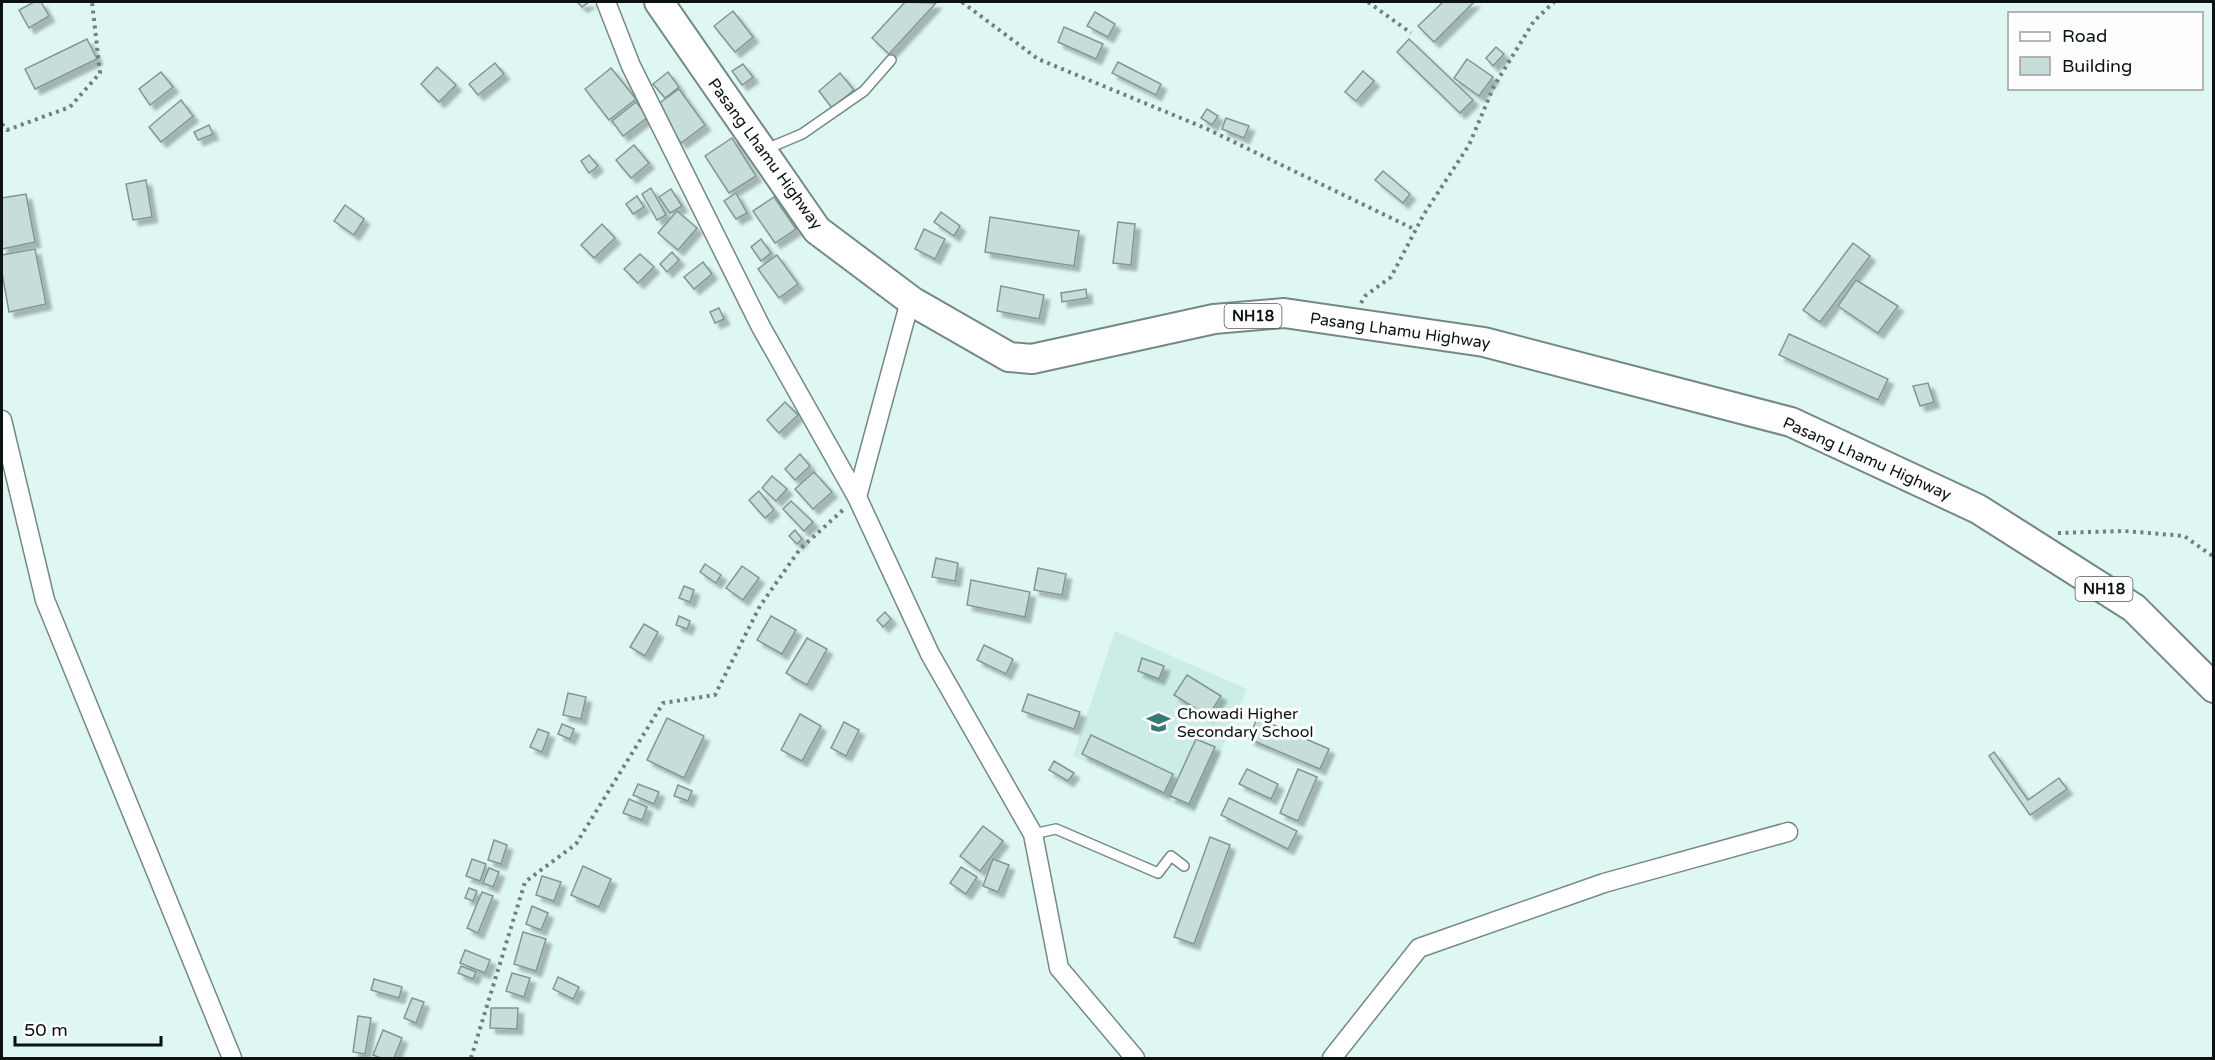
<svg xmlns="http://www.w3.org/2000/svg" width="2215" height="1060" viewBox="0 0 2215 1060" font-family="'Varela Round',sans-serif">
  <style>
    .built { fill: #ccede7 }
    .building { fill: #c6ddd9; stroke: #819793; stroke-width: 1.5; filter: url(#shadow) }
    .lines { fill: none; stroke-linecap: round; stroke-linejoin: round }
    .service-casing { stroke: #748985; stroke-width: 12 }
    .minor-casing { stroke: #748985; stroke-width: 21 }
    .primary-casing { stroke: #748985; stroke-width: 32 }
    .path { stroke: #70807d; stroke-width: 4; stroke-dasharray: 3 4.5; stroke-linecap: butt }
    .service { stroke: #fff; stroke-width: 9 }
    .minor { stroke: #fff; stroke-width: 18 }
    .primary { stroke: #fff; stroke-width: 28 }
    .labels { text-anchor: middle; dominant-baseline: central; stroke-width: 6; stroke-linejoin: round; paint-order: stroke }
    .shield { fill: #fefefe; stroke: #545a59; stroke-width: 1.5 }
    .shield-label { font-size: 15px; font-weight: bold; fill: #0b1312 }
    .street-label { font-size: 16px; fill: #0b1312; stroke: #fefefe }
    .poi-label { font-size: 16px; fill: #0b1312; stroke: #fefefe; text-anchor: start }
  </style>
  <defs>
    <filter id="shadow"><feDropShadow dx="5.5" dy="5.5" stdDeviation="1.5" flood-color="#0004"/></filter>
  </defs>
  <rect width="100%" height="100%" fill="#dff7f2"/>
  <polygon class="built" points="1115,631 1247,689 1194,814 1073,756"/>
  <g class="building">
    <polygon points="34,2 41,2 49,16 29,28 19,10"/>
    <polygon points="577,2 589,2 582,7"/>
    <polygon points="905,2 936,3 889,54 872,38"/>
    <polygon points="1443,2 1474,2 1434,42 1418,26"/>
    <polygon points="733,11 753,37 735,52 714,26"/>
    <polygon points="1095,12 1115,24 1108,37 1087,26"/>
    <polygon points="1064,27 1103,44 1096,59 1058,42"/>
    <polygon points="87,39 97,59 35,89 25,69"/>
    <polygon points="1409,39 1473,100 1460,113 1397,52"/>
    <polygon points="1496,47 1504,54 1493,66 1486,58"/>
    <polygon points="1467,59 1493,77 1479,96 1454,78"/>
    <polygon points="1118,62 1161,84 1156,95 1112,73"/>
    <polygon points="495,63 504,74 478,95 469,84"/>
    <polygon points="743,64 753,77 742,85 732,71"/>
    <polygon points="437,67 456,85 439,102 421,84"/>
    <polygon points="611,68 636,99 609,120 585,89"/>
    <polygon points="1363,71 1374,81 1356,101 1345,92"/>
    <polygon points="161,72 173,87 150,105 139,89"/>
    <polygon points="668,72 679,87 665,98 653,84"/>
    <polygon points="840,73 854,90 832,108 819,91"/>
    <polygon points="679,89 705,125 681,143 654,107"/>
    <polygon points="181,100 193,116 161,142 149,127"/>
    <polygon points="636,102 648,117 623,136 612,121"/>
    <polygon points="1207,109 1218,116 1212,125 1201,118"/>
    <polygon points="1226,118 1249,126 1244,138 1222,129"/>
    <polygon points="209,125 213,134 198,140 194,132"/>
    <polygon points="732,138 756,176 729,193 705,156"/>
    <polygon points="634,145 649,163 631,178 616,160"/>
    <polygon points="589,155 598,166 589,173 581,161"/>
    <polygon points="1383,171 1410,194 1403,203 1375,180"/>
    <polygon points="146,180 152,217 133,220 126,184"/>
    <polygon points="651,188 666,215 657,220 642,194"/>
    <polygon points="671,189 682,206 670,213 659,197"/>
    <polygon points="736,193 747,213 736,219 724,201"/>
    <polygon points="26,194 35,242 2,249 2,198"/>
    <polygon points="637,196 644,207 633,214 626,204"/>
    <polygon points="774,197 796,229 775,243 753,211"/>
    <polygon points="345,205 364,219 354,235 334,221"/>
    <polygon points="677,211 697,228 678,250 658,233"/>
    <polygon points="941,212 960,226 954,236 934,222"/>
    <polygon points="990,217 1079,231 1074,266 985,252"/>
    <polygon points="1118,222 1135,224 1131,265 1113,263"/>
    <polygon points="602,224 615,238 594,258 581,245"/>
    <polygon points="924,229 945,239 935,259 915,249"/>
    <polygon points="761,239 771,253 761,261 751,247"/>
    <polygon points="1853,243 1870,256 1820,322 1803,310"/>
    <polygon points="35,249 46,304 9,312 2,273 2,255"/>
    <polygon points="672,252 679,260 667,272 660,264"/>
    <polygon points="640,254 654,267 638,283 624,269"/>
    <polygon points="777,255 798,284 779,298 758,269"/>
    <polygon points="703,262 712,274 694,289 684,277"/>
    <polygon points="1856,280 1898,306 1878,333 1838,306"/>
    <polygon points="1001,286 1044,295 1039,319 997,311"/>
    <polygon points="1086,289 1087,298 1062,302 1061,293"/>
    <polygon points="719,308 724,319 715,323 710,312"/>
    <polygon points="1789,334 1888,379 1878,400 1779,355"/>
    <polygon points="1928,383 1934,402 1920,406 1913,386"/>
    <polygon points="785,402 798,415 779,433 767,420"/>
    <polygon points="800,454 810,466 795,480 785,469"/>
    <polygon points="814,472 832,492 813,509 795,489"/>
    <polygon points="772,476 787,489 776,501 762,488"/>
    <polygon points="759,491 774,510 765,518 749,500"/>
    <polygon points="791,501 813,522 804,531 783,509"/>
    <polygon points="795,530 802,539 797,544 789,536"/>
    <polygon points="936,558 958,563 955,581 932,577"/>
    <polygon points="705,564 721,575 716,583 700,572"/>
    <polygon points="742,566 759,578 743,600 726,588"/>
    <polygon points="1038,568 1066,574 1062,595 1034,590"/>
    <polygon points="971,580 1030,592 1025,617 967,605"/>
    <polygon points="684,586 694,590 690,602 679,598"/>
    <polygon points="885,612 891,619 883,627 877,620"/>
    <polygon points="679,616 690,621 687,629 676,625"/>
    <polygon points="771,616 796,630 782,654 757,640"/>
    <polygon points="644,624 658,632 645,656 630,647"/>
    <polygon points="807,638 827,649 807,685 786,673"/>
    <polygon points="984,645 1013,659 1006,674 977,660"/>
    <polygon points="1142,658 1164,666 1159,679 1138,671"/>
    <polygon points="1187,675 1221,696 1208,716 1174,695"/>
    <polygon points="568,693 586,697 581,719 563,715"/>
    <polygon points="1028,694 1080,712 1074,729 1022,711"/>
    <polygon points="800,714 821,726 802,761 781,750"/>
    <polygon points="667,718 704,736 684,778 647,760"/>
    <polygon points="1257,718 1329,749 1320,769 1249,739"/>
    <polygon points="844,722 859,730 846,756 831,748"/>
    <polygon points="562,724 574,729 570,739 558,734"/>
    <polygon points="538,729 549,733 542,752 530,747"/>
    <polygon points="1091,735 1173,774 1164,793 1082,754"/>
    <polygon points="1196,739 1215,747 1189,804 1170,796"/>
    <polygon points="1994,752 2028,800 2059,778 2067,789 2030,815 1989,756"/>
    <polygon points="1054,761 1074,773 1068,781 1049,770"/>
    <polygon points="1247,769 1278,784 1271,799 1239,784"/>
    <polygon points="1298,769 1317,777 1298,821 1280,813"/>
    <polygon points="638,784 659,792 654,804 633,795"/>
    <polygon points="678,785 692,791 688,801 674,796"/>
    <polygon points="1229,798 1297,831 1288,849 1221,815"/>
    <polygon points="629,799 647,807 642,820 623,813"/>
    <polygon points="983,826 1003,841 980,871 960,856"/>
    <polygon points="1210,837 1230,845 1194,944 1174,937"/>
    <polygon points="494,840 507,845 501,864 488,860"/>
    <polygon points="472,859 486,864 480,881 466,876"/>
    <polygon points="993,859 1009,865 998,892 983,886"/>
    <polygon points="583,866 611,879 599,907 571,895"/>
    <polygon points="961,867 977,877 966,894 950,883"/>
    <polygon points="489,868 499,872 493,887 483,883"/>
    <polygon points="542,876 561,882 554,901 536,895"/>
    <polygon points="469,888 477,891 473,901 465,898"/>
    <polygon points="482,892 493,896 478,933 467,928"/>
    <polygon points="532,906 548,913 541,930 526,924"/>
    <polygon points="523,932 546,939 536,971 514,964"/>
    <polygon points="465,950 490,960 485,973 460,963"/>
    <polygon points="461,966 476,972 473,979 458,973"/>
    <polygon points="512,973 530,978 524,997 506,991"/>
    <polygon points="558,977 579,987 573,999 553,989"/>
    <polygon points="374,979 402,987 399,998 371,990"/>
    <polygon points="412,998 424,1002 416,1023 404,1018"/>
    <polygon points="491,1008 518,1008 517,1029 490,1028"/>
    <polygon points="358,1016 371,1018 365,1054 353,1052"/>
    <polygon points="383,1030 402,1038 394,1058 381,1058 373,1055"/>
  </g>
  <g class="lines">
    <defs>
      <g id="service">
        <polyline points="767,151 771,147 802,134 864,91 891,60"/>
        <polyline points="1033,834 1056,829 1158,873 1171,856 1184,866"/>
      </g>
      <g id="minor">
        <polyline points="606,2 631,66 761,327 857,497 930,654 1033,834 1059,968 1135,1058"/>
        <polyline points="2,420 45,600 232,1058"/>
        <polyline points="857,497 907,312 913,302"/>
        <polyline points="1332,1058 1419,948 1604,883 1788,832"/>
      </g>
      <polyline id="primary" points="659,2 817,230 913,302 1009,357 1032,359 1214,319 1284,313 1484,342 1791,422 1978,509 2134,608 2214,688"/>
    </defs>
    <use href="#service" class="service-casing"/>
    <use href="#minor" class="minor-casing"/>
    <use href="#primary" class="primary-casing"/>
    <g class="path">
      <polyline points="962,2 1038,59 1205,128 1416,230"/>
      <polyline points="1368,2 1411,33"/>
      <polyline points="2,124 7,130 70,107 100,73 92,2"/>
      <polyline points="1361,303 1365,296 1391,277 1424,214 1469,145 1494,86 1534,21 1554,2"/>
      <polyline points="2058,533 2124,531 2184,536 2214,557"/>
      <polyline points="471,1058 525,882 576,844 663,703 715,695 760,606 800,549 844,509"/>
    </g>
    <use href="#service" class="service"/>
    <use href="#minor" class="minor"/>
    <use href="#primary" class="primary"/>
  </g>
  <defs>
    <symbol id="school-bare" viewBox="-9 -9 18 18"><path d="M0-5L7-2L0 1L-7-2ZM-4 1L0 2.5L4 1V4Q0 6-4 4Z" fill="#357b71" stroke="#fefefe" stroke-width="2.5" paint-order="stroke"/></symbol>
  </defs>
  <g fill-rule="evenodd">
    <use href="#school-bare" x="1142" y="706" width="33" height="33"/>
  </g>
  <g class="labels">
    <g class="shield">
      <rect x="1224.5" y="304" width="57" height="24" rx="4.5"/>
      <rect x="2075.5" y="577" width="57" height="24" rx="4.5"/>
    </g>
    <g class="shield-label">
      <text x="1253" y="316">NH18</text>
      <text x="2104" y="589">NH18</text>
    </g>
    <g class="street-label">
      <text transform="translate(765 154) rotate(54)">Pasang Lhamu Highway</text>
      <text transform="translate(1400 331) rotate(8)">Pasang Lhamu Highway</text>
      <text transform="translate(1867 459) rotate(24)">Pasang Lhamu Highway</text>
    </g>
    <g class="poi-label">
      <text x="1177" y="714">Chowadi Higher<tspan x="1177" dy="18">Secondary School</tspan></text>
    </g>
  </g>
  <rect width="2215" height="1060" fill="none" stroke="#0b1312" stroke-width="6"/>
  <rect x="2008" y="12" width="195" height="78" fill="#fefefe" stroke="#9da0a0" stroke-width="1.5"/>
  <rect x="2020" y="32" width="30" height="9" fill="#ffffff" stroke="#9da0a0" stroke-width="1.5"/>
  <text x="2062" y="42" font-size="18" fill="#0b1312">Road</text>
  <rect x="2020" y="57" width="30" height="18" fill="#c6ddd9" stroke="#9da0a0" stroke-width="1.5"/>
  <text x="2062" y="72" font-size="18" fill="#0b1312">Building</text>
  <path d="M15 1036v9h146v-9" fill="none" stroke="#0b1312" stroke-width="3"/>
  <text x="24" y="1036" font-size="18" fill="#0b1312" stroke="#fefefe" stroke-width="4.5" paint-order="stroke">50 m</text>
</svg>
